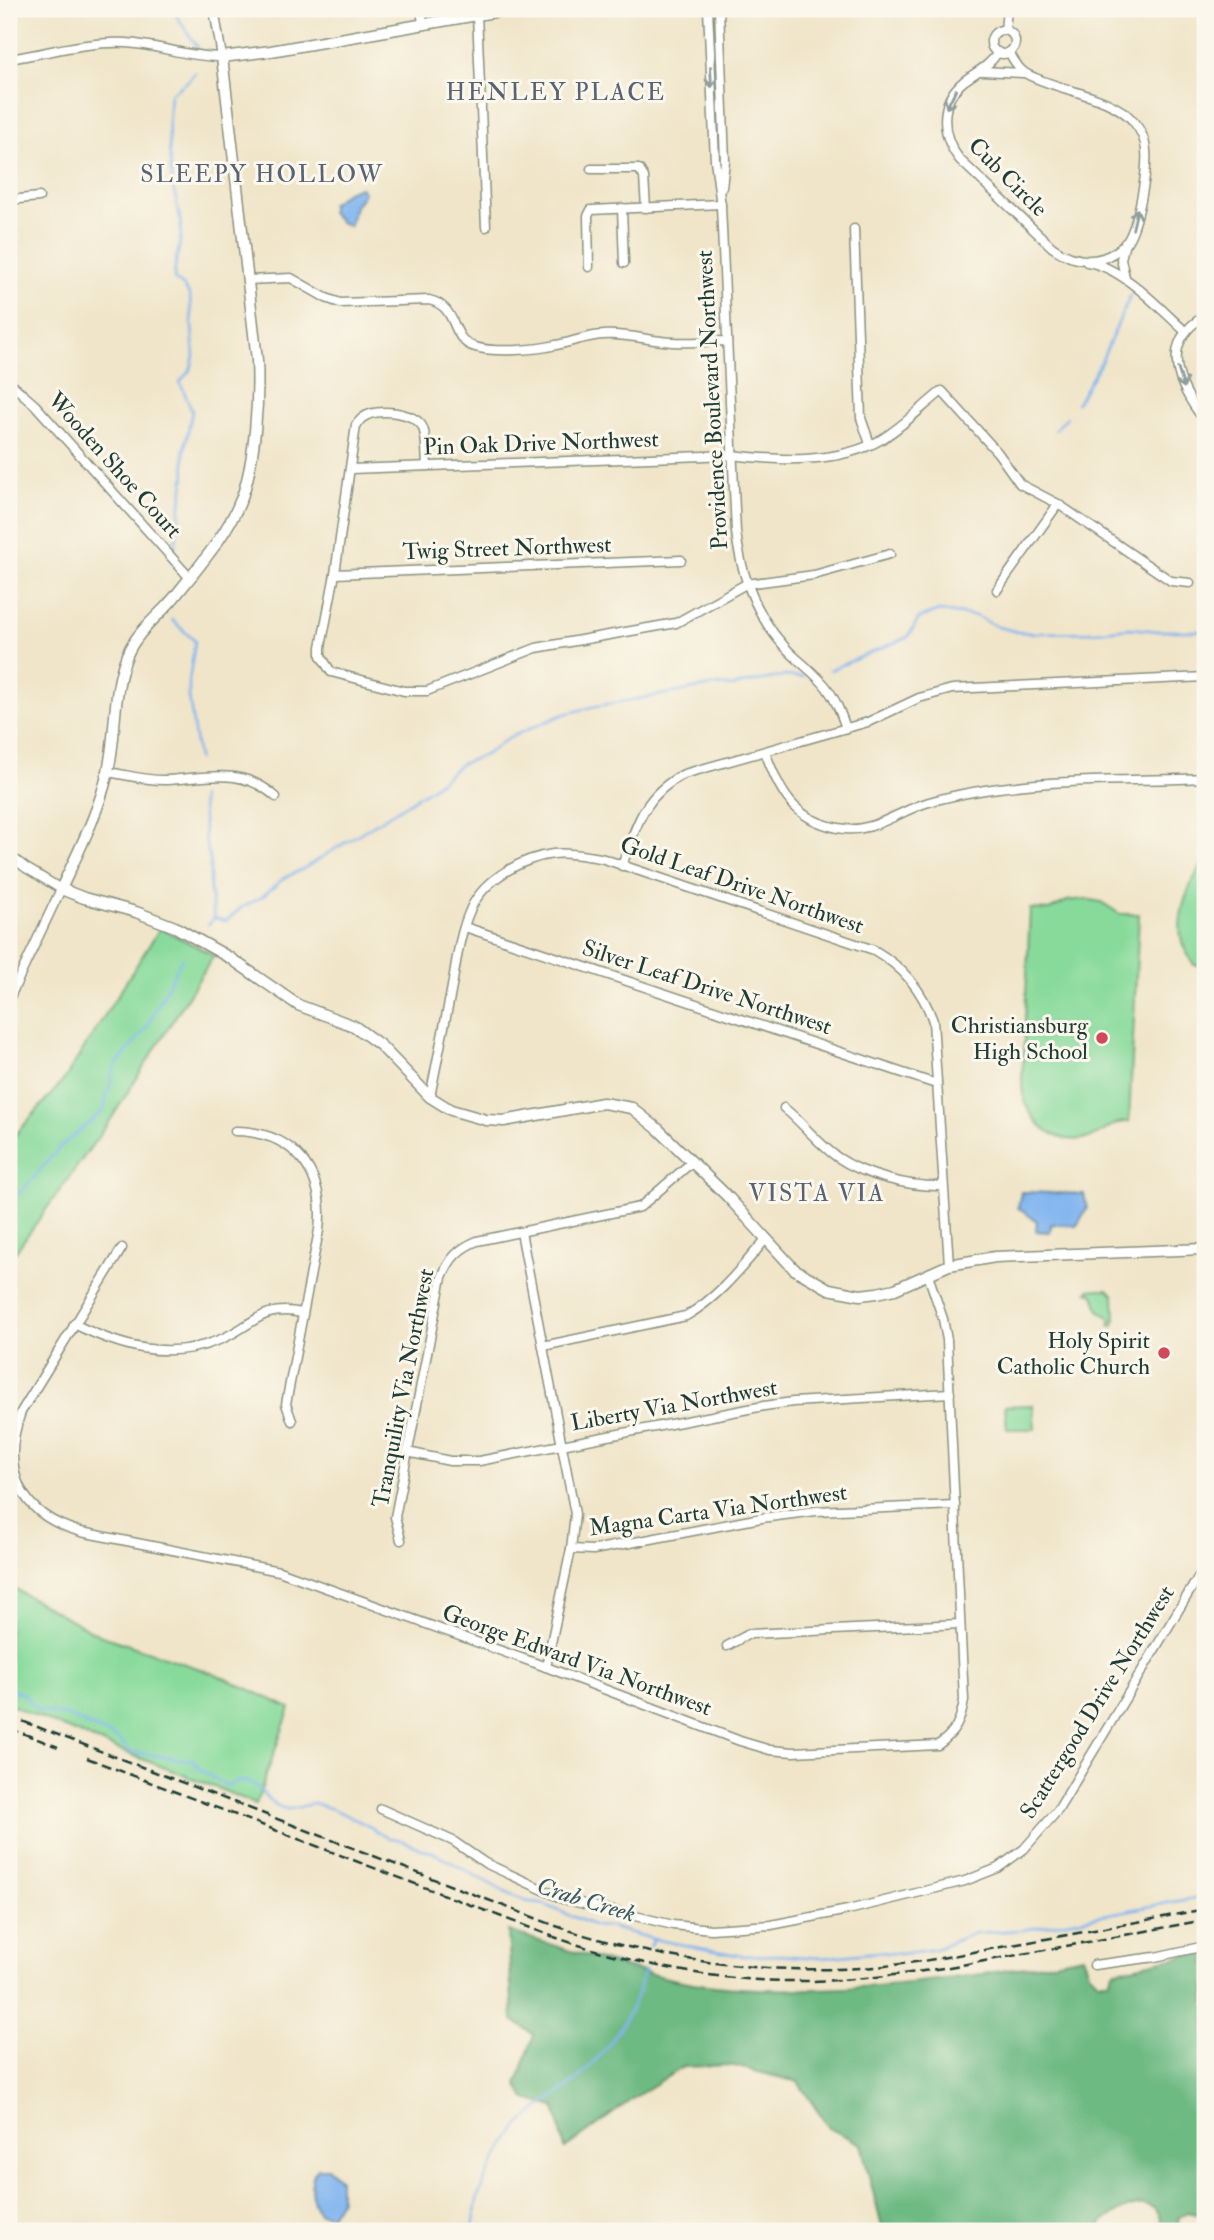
<svg xmlns="http://www.w3.org/2000/svg" width="1214" height="2240" viewBox="0 0 1214 2240" font-family="'IM FELL Double Pica',serif">
  <style>
    .green { fill: #88da9b; stroke: #548c68; stroke-width: 2 }
    .forest { fill: #6eba83; stroke: #467c5c; stroke-width: 2 }
    .water { fill: #82b5ef; stroke: #507992; stroke-width: 2 }
    .lines { fill: none; stroke-linecap: round; stroke-linejoin: round }
    .stream { stroke: #82b5ef; stroke-width: 2.5 }
    .minor-casing { stroke: #88917e; stroke-width: 11 }
    .tertiary-casing { stroke: #88917e; stroke-width: 13 }
    .minor { stroke: #fff; stroke-width: 8 }
    .tertiary { stroke: #fff; stroke-width: 10 }
    .rail { stroke: #1f3d34; stroke-width: 2.5; stroke-dasharray: 10 5; stroke-linecap: butt }
    .oneway { stroke: #8f9e9a }
    .poi-dot { fill: #d1495b; stroke: #fbf7ec; stroke-width: 2.5 }
    .labels { text-anchor: middle; dominant-baseline: central; stroke-width: 6; stroke-linejoin: round; paint-order: stroke }
    .street-label { font-size: 23px; fill: #1f3d34; stroke: #fbf7ec }
    .poi-label { font-size: 23px; fill: #1f3d34; stroke: #fbf7ec; text-anchor: end }
    .neighbourhood-label { font-size: 24px; letter-spacing: 2px; fill: #586475; stroke: #fbf7ec }
    .water-label { font-size: 24px; font-style: italic; fill: #385b63; stroke: #fbf7ec }
  </style>
  <rect width="100%" height="100%" fill="#fbf7ec"/>
  <filter id="ink" filterUnits="userSpaceOnUse"><feTurbulence type="fractalNoise" baseFrequency=".0143" numOctaves="2"/><feDisplacementMap in="SourceGraphic" scale="14" xChannelSelector="R" yChannelSelector="G"/><feConvolveMatrix kernelMatrix="1 2 1 2 8 2 1 2 1" color-interpolation-filters="sRGB"/></filter>
  <filter id="wash" filterUnits="userSpaceOnUse"><feTurbulence type="fractalNoise" baseFrequency=".00686" numOctaves="4" result="noise"/><feDisplacementMap in="SourceGraphic" scale="28" xChannelSelector="R" yChannelSelector="G"/><feGaussianBlur stdDeviation="1.57" result="paint"/><feColorMatrix in="noise" values="0 0 0 0 0 0 0 0 0 0 0 0 0 0 0 0 0 1.4 0 .05"/><feComposite in="paint" operator="in"/></filter>
  <g filter="url(#wash)">
    <rect width="100%" height="100%" fill="#f0e5c9"/>
    <g class="green">
      <path d="M1205,861v104h-11c-4,-7 -8,-13 -11,-20 -9,-27 6,-63 22,-84z"/>
      <path d="M1085,899l16,3 19,12h19l-10,208c-19,-1 -22,11 -40,16 -37,9 -67,-21 -67,-56l8,-173 19,1 18,-9z"/>
      <polygon points="160,928 214,955 111,1119 9,1261 9,1142 64,1080"/>
      <polygon points="1099,1289 1108,1289 1114,1295 1115,1322 1113,1326 1109,1325 1111,1319 1099,1310 1094,1294 1087,1292 1089,1290"/>
      <polygon points="1033,1405 1035,1429 1007,1429 1005,1406"/>
      <path d="M9,1586l90,49 116,39 75,34 -34,96c-82,-34 -166,-63 -247,-100z"/>
    </g>
    <path class="forest" d="M508,1931c58,18 115,38 174,50 45,9 92,9 138,8 89,-3 176,-15 263,-33l6,16 9,9h10l6,-10 91,-20v265l-17,-4 -10,6 1,13h-16c-3,-42 -37,-25 -61,-9l-2,9h-217l-22,-87 -32,-16 -31,-46 -68,-17 -47,2 -48,30 -70,52 -10,-42 -30,-8 -8,-15 17,-49 -21,-15z"/>
    <g class="water">
      <polygon points="360,187 364,193 355,206 349,226 340,222 331,212 331,204 347,192"/>
      <polygon points="1021,1192 1084,1194 1087,1209 1077,1225 1051,1224 1050,1232 1036,1231 1037,1221 1018,1208"/>
      <path d="M318,2168h10l12,12v21l-9,14 -12,-2c-8,-12 -12,-33 -1,-45z"/>
    </g>
    <g class="lines">
      <g class="stream">
        <polyline points="172,9 198,48"/>
        <polyline points="1077,403 1101,362 1130,296"/>
        <polyline points="1055,430 1067,417"/>
        <path d="M175,547l10,-72 -1,-23 8,-41 -12,-29 11,-13 3,-13 -4,-60 -6,-9 -10,-8c0,-17 7,-32 7,-49 0,-14 -5,-29 -8,-43 -4,-31 -6,-61 -3,-93l18,-13 7,-9"/>
        <polyline points="172,620 195,641 189,681 189,697 198,759"/>
        <polyline points="830,670 908,637 919,618 939,611 976,616 998,627 1018,632 1037,633 1095,632 1130,628 1158,631 1205,631"/>
        <polyline points="201,797 205,840 210,860 210,890 214,918"/>
        <polyline points="214,918 226,921 241,908 263,896 284,878 303,869 378,822 430,789 461,764 487,754 508,738 564,714 597,706 718,685 735,687 736,685 784,676 803,677"/>
        <polyline points="208,925 214,918"/>
        <polyline points="9,1201 26,1187 59,1148 103,1111 114,1068 147,1027 182,958"/>
        <path d="M9,1689l15,5 13,16 33,7 45,20 16,15 63,9 5,8 28,17c33,-18 32,18 60,23 8,1 18,-5 27,-5 16,1 60,24 74,34 16,-1 29,13 45,14l72,40 20,9 20,4 50,21 14,1 44,12 89,17 37,-1 42,3 57,-6 23,2 35,-5 38,-16 49,-3 182,-34"/>
        <polyline points="650,1946 653,1939"/>
        <path d="M472,2231c4,-11 2,-26 7,-37 7,-18 24,-49 37,-65 17,-20 39,-31 58,-47 34,-31 61,-68 70,-112"/>
      </g>
    </g>
  </g>
  <g filter="url(#ink)">
    <g class="lines">
      <defs>
        <g id="minor">
          <polyline points="421,9 423,24"/>
          <path d="M708,9l7,151 6,46 15,326c5,42 19,82 48,114 13,15 31,26 43,42 9,12 14,26 19,40"/>
          <polyline points="719,9 725,161 722,187"/>
          <polyline points="477,14 486,227"/>
          <circle cx="1003" cy="42" r="12"/>
          <polyline points="1005,30 1007,9"/>
          <path d="M998,52c-9,15 -21,19 -34,29 -26,21 -23,55 -4,79l92,87c23,17 51,19 73,-3 13,-14 23,-75 21,-94 -1,-11 -6,-21 -13,-29 -21,-26 -79,-31 -108,-48 -7,-4 -12,-14 -16,-21"/>
          <path d="M9,59c38,-6 79,-18 117,-16 33,2 60,14 96,14l-8,-48"/>
          <polyline points="982,71 1023,73"/>
          <polyline points="591,169 639,169 644,177 646,208"/>
          <polyline points="9,200 39,197"/>
          <polyline points="622,208 624,263"/>
          <polyline points="854,229 861,418 870,444"/>
          <polyline points="1125,243 1121,259 1125,277"/>
          <path d="M1087,262c36,5 72,46 99,70"/>
          <polyline points="589,267 588,216 591,210 721,204"/>
          <path d="M248,280l43,-2 35,20 14,5 89,-3c31,7 20,40 46,47 20,6 61,3 81,-2 16,-3 30,-9 47,-10 24,-2 46,6 70,7 18,1 36,-1 54,-1"/>
          <path d="M1205,316c-48,27 -26,72 0,105"/>
          <polyline points="9,382 35,405 190,578"/>
          <path d="M427,466c-1,-11 0,-27 -4,-38 -7,-17 -47,-20 -59,-11 -3,1 -6,6 -8,8l-21,149 -14,73v9l10,16 73,19h23l109,-43 140,-25 70,-39 68,-9 76,-21"/>
          <path d="M351,469l381,-14c48,6 107,9 150,-16 21,-13 41,-33 60,-48l56,62 22,31 38,20 113,77 19,2"/>
          <polyline points="335,574 681,560"/>
          <polyline points="997,590 1058,504"/>
          <path d="M765,752c15,39 27,67 73,76 34,7 60,-17 91,-26 87,-25 187,-20 276,-24"/>
          <path d="M108,772c19,3 40,9 59,8 40,-2 75,-14 109,17"/>
          <polyline points="9,855 26,868 61,889 9,999"/>
          <path d="M622,866c14,-40 21,-71 62,-92l184,-52 51,-24 33,-9 253,-12"/>
          <polyline points="465,927 936,1084"/>
          <path d="M430,1097c7,-35 14,-70 21,-105 5,-27 8,-58 20,-84 14,-29 51,-50 82,-54 17,-2 32,2 48,4l273,92c29,17 48,39 59,71l16,244"/>
          <path d="M784,1108c19,15 33,35 53,49 28,19 72,30 105,29"/>
          <path d="M235,1131c59,1 91,41 84,99l-33,174 6,17"/>
          <polyline points="521,1232 575,1514 571,1549 546,1667"/>
          <path d="M122,1248l-101,164c-21,59 -1,103 60,120l198,39 267,96 194,74 30,9 23,2 145,-7c17,-12 23,-24 26,-45l-17,-360 -4,-21 -15,-44"/>
          <path d="M74,1324c47,23 94,37 145,16 35,-14 41,-36 83,-27"/>
          <path d="M543,1346l143,-30c33,-19 55,-48 80,-77"/>
          <polyline points="407,1452 450,1461 479,1461 764,1406 793,1402 950,1393"/>
          <path d="M401,1540l-6,-23 47,-240c8,-19 16,-28 35,-36l163,-34 52,-45"/>
          <polyline points="571,1549 593,1550 761,1518 816,1511 955,1505"/>
          <polyline points="727,1646 749,1634 960,1624"/>
          <polyline points="381,1809 453,1841 485,1863 563,1899 673,1925 711,1929 771,1925 848,1910 965,1881 998,1868 1024,1849 1058,1810 1205,1566"/>
          <polyline points="1094,1965 1155,1957 1205,1946"/>
        </g>
        <path id="tertiary" d="M511,9l-240,42 -49,6 35,303c2,40 -2,100 -15,137 -13,35 -42,68 -65,97 -16,21 -40,36 -50,61 -15,37 -10,77 -19,116 -9,41 -29,79 -47,118l23,9 52,14 39,15 55,31 68,47 56,21 26,19 50,52 21,13 35,10 18,1 99,-18 29,5 26,21 70,68 66,72 35,20 31,6 17,-2 18,-4 54,-24 46,-8 210,-8"/>
      </defs>
      <use href="#minor" class="minor-casing"/>
      <use href="#tertiary" class="tertiary-casing"/>
      <use href="#minor" class="minor"/>
      <use href="#tertiary" class="tertiary"/>
      <g class="rail">
        <path d="M9,1716l547,210c92,31 185,46 282,43 55,-1 109,-12 163,-22 68,-12 136,-25 204,-38"/>
        <polyline points="9,1728 58,1747"/>
        <path d="M87,1758l467,179c77,26 157,44 238,44 79,1 154,-13 231,-27 61,-11 122,-23 182,-34"/>
      </g>
    </g>
    <defs><path id="oneway-shaft" d="M-6 0H5M1.5-3L5.5 0L1.5 3" fill="none" stroke-width="1.6" stroke-linecap="round" stroke-linejoin="round" transform="scale(1.75)"/></defs>
    <g class="oneway">
      <use href="#oneway-shaft" transform="translate(711 77) rotate(87)"/>
      <use href="#oneway-shaft" transform="translate(951 99) rotate(116)"/>
      <use href="#oneway-shaft" transform="translate(1135 219) rotate(-77)"/>
      <use href="#oneway-shaft" transform="translate(1181 378) rotate(72)"/>
    </g>
  </g>
  <g class="poi-dot">
    <circle cx="1102" cy="1038" r="7"/>
    <circle cx="1164" cy="1353" r="7"/>
  </g>
  <g class="labels">
    <g class="street-label">
      <text transform="translate(1008 177) rotate(45)">Cub Circle</text>
      <text transform="translate(712 400) rotate(-93)">Providence Boulevard Northwest</text>
      <text transform="translate(541 443) rotate(-2)">Pin Oak Drive Northwest</text>
      <text transform="translate(115 465) rotate(48)">Wooden Shoe Court</text>
      <text transform="translate(507 548) rotate(-2)">Twig Street Northwest</text>
      <text transform="translate(742 885) rotate(19)">Gold Leaf Drive Northwest</text>
      <text transform="translate(707 987) rotate(18)">Silver Leaf Drive Northwest</text>
      <text transform="translate(403 1388) rotate(-79)">Tranquility Via Northwest</text>
      <text transform="translate(674 1405) rotate(-10)">Liberty Via Northwest</text>
      <text transform="translate(718 1510) rotate(-8)">Magna Carta Via Northwest</text>
      <text transform="translate(577 1660) rotate(20)">George Edward Via Northwest</text>
      <text transform="translate(1097 1702) rotate(-58)">Scattergood Drive Northwest</text>
    </g>
    <g class="poi-label">
      <text x="1088" y="1025">Christiansburg<tspan x="1088" dy="26">High School</tspan></text>
      <text x="1150" y="1340">Holy Spirit<tspan x="1150" dy="26">Catholic Church</tspan></text>
    </g>
    <g class="neighbourhood-label">
      <text x="556" y="92">HENLEY PLACE</text>
      <text x="262" y="174">SLEEPY HOLLOW</text>
      <text x="817" y="1193">VISTA VIA</text>
    </g>
    <g class="water-label">
      <text transform="translate(586 1900) rotate(17)">Crab Creek</text>
    </g>
  </g>
  <rect width="1214" height="2240" fill="none" stroke="#fbf7ec" stroke-width="35"/>
</svg>
